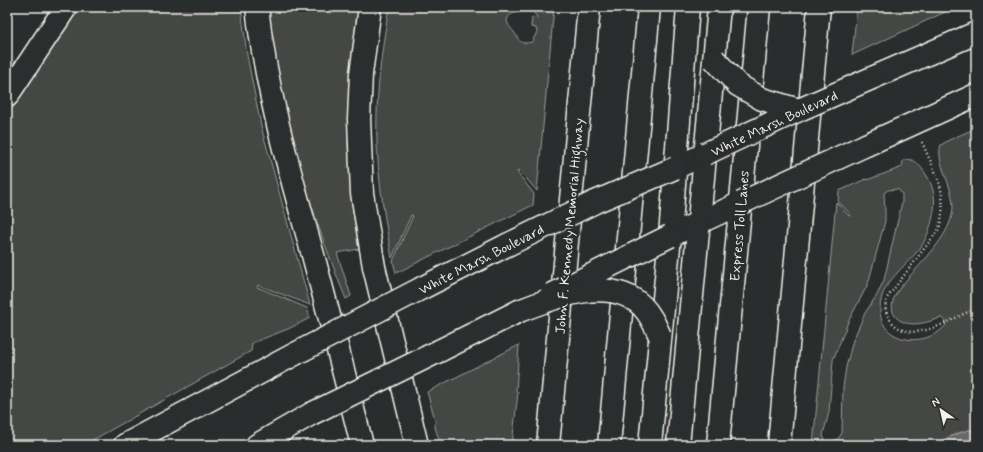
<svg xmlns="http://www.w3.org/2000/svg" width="983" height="452" viewBox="0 0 983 452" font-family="Mynerve,sans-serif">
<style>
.green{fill:#444645;stroke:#9c9c96;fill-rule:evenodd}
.water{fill:#676866;stroke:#9f9f9a}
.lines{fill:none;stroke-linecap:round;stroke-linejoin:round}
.trunk-casing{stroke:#f4f1e8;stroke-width:25}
.motorway-casing{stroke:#f4f1e8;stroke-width:25}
.path{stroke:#f4f1e8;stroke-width:2.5;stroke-dasharray:1 3;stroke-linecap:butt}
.trunk{stroke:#2a2d2e;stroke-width:22}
.motorway{stroke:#2a2d2e;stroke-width:22}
.trunk-bridge-casing{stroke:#f4f1e8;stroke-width:25;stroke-linecap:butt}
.motorway-bridge-casing{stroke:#f4f1e8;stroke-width:25;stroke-linecap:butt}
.trunk-bridge{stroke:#2a2d2e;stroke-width:22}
.motorway-bridge{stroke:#2a2d2e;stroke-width:22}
.labels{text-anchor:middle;stroke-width:4;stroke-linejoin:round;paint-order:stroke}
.street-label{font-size:14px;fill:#f4f1e8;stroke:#2a2d2e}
</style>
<rect width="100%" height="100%" fill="#2a2d2e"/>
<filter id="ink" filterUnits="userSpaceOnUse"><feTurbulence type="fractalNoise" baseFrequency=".025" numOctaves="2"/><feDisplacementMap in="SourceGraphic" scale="8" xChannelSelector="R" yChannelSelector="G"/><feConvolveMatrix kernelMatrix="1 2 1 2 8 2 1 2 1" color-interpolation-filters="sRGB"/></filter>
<g filter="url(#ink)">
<!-- green -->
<g class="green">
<polygon points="79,7 241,7 247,55 261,126 310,305 258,285 257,287 307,308 310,318 288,329 252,343 251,351 84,445 7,445 7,116"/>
<path d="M 268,7 L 360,7 L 349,108 L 348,145 L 352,205 L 359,249 L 337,253 L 351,296 L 346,299 C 317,228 290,146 276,70 C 272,49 271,28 268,7 Z"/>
<path d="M 389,7 L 523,7 L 521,12 C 514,14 510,12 507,20 C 508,26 510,27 514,32 C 520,40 518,45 532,42 L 537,32 L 536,28 L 531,27 L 532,17 L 537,19 L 537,17 L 533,12 L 533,7 L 554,7 L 537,191 L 519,170 L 517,172 L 534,194 L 533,205 L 396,273 L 393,261 L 413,216 L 411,215 L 392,258 C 383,210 375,162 377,113 C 378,77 383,42 389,7 Z"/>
<polygon points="857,7 956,7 852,55"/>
<path d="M 976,128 L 976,430 C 962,429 947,438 934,445 L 813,445 L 836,202 L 849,216 L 851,215 L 838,201 L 839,191 L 866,179 L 867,180 L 897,169 L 902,167 L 903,161 C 912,156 918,164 923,170 C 932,182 936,195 934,210 C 932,223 928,236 921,247 C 909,263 885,280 881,300 C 872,342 924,351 946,325 L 944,319 L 941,318 C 927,322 910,329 897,318 C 891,313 891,304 895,296 C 898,289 904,283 909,277 C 924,260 947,238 952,215 C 958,190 934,164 941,145 L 949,140 ZM 898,189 L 902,194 L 902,202 L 884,280 L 877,295 L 865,313 L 853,340 L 846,367 L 843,388 L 842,433 L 838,439 L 829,443 L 824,438 L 823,435 L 829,412 L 833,360 L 848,322 L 868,284 L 885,221 L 885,212 L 884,193 L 888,190 Z"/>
<polygon points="519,345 516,392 518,392 512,445 453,445 452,443 439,440 434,424 436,423 427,392"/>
</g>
<!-- water -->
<polygon class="water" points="968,430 976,430 976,445 934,445 949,437"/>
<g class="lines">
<!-- trunk casing -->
<g class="trunk-casing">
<g id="trunk">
<polyline points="872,78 976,33"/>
<polyline points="866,145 976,95"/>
<polyline points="675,168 705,154"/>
<polyline points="670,236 741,203"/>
<polyline points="422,288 507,245"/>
<polyline points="439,351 519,311"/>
<polyline points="125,445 295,354"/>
<polyline points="257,445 311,414"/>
</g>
</g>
<!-- motorway casing -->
<g class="motorway-casing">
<g id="motorway">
<path d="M 257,7 C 266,92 290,173 313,255 C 330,318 346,381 362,445"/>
<polyline points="370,7 361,74 359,119 362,193 374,267 417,445"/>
<polyline points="7,96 66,7"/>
<polyline points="548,445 589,7"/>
<polyline points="609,445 649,7"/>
<polyline points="650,445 670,236 688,7"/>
<polyline points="678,445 719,7"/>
<polyline points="718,445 759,7"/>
<polyline points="779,445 819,7"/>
</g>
</g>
<!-- path -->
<path class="path" d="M 922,142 C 936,175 949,192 939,229 L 887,298 C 884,307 885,313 891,321 C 910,346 948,321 970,311"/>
<!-- trunk -->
<use href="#trunk" class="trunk"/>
<!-- motorway -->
<use href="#motorway" class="motorway"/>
<!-- trunk-bridge casing -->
<g class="trunk-bridge-casing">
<g id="trunk-bridge">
<polyline points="705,154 799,110 872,78"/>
<polyline points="741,203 866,145"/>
<polyline points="507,245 595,202 675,168"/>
<polyline points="551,295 670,236"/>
<polyline points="295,354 422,288"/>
<polyline points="311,414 439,351"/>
</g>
</g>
<!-- motorway-bridge casing -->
<g class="motorway-bridge-casing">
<g id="motorway-bridge">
<polyline points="714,59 738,85 762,99 799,110"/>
<path d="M 519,311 C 555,297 610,275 642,306 C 651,315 655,325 660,336"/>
</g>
</g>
<!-- trunk-bridge -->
<use href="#trunk-bridge" class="trunk-bridge"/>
<!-- motorway-bridge -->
<use href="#motorway-bridge" class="motorway-bridge"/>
</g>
</g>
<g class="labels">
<!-- street labels -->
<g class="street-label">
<text transform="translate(774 123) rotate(-25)" y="5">White Marsh Boulevard</text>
<text transform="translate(569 226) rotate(-85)" y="5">John F. Kennedy Memorial Highway</text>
<text transform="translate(739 226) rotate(-85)" y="5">Express Toll Lanes</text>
<text transform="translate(481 259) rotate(-27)" y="5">White Marsh Boulevard</text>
</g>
</g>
<!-- margin -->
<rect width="983" height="452" fill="none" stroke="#2a2d2e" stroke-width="24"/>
<rect x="12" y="12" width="959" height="428" fill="none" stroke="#f4f1e8" stroke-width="1.5" filter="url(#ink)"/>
<!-- north arrow -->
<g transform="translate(941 410) rotate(326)" stroke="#2a2d2e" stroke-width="3" paint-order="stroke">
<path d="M0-3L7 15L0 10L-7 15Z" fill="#f4f1e8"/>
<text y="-6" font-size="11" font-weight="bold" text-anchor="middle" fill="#f4f1e8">N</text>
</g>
</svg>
